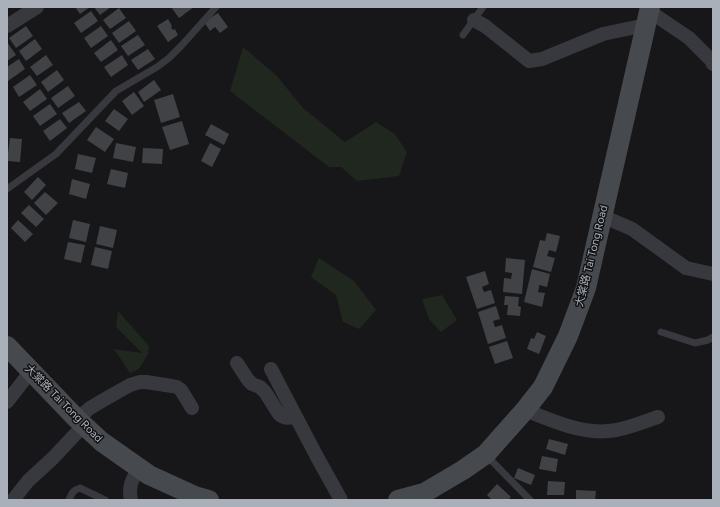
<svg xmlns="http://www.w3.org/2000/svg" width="720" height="507" viewBox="0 0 720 507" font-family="Figtree,'Noto Sans TC',sans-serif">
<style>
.green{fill:#1f271e}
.building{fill:#414246}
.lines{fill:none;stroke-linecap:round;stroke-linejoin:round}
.lane{stroke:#38393e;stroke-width:7}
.street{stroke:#38393e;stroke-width:14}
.secondary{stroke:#46494e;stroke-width:20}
.labels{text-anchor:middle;stroke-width:3;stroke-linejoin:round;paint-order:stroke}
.street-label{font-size:11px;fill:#a9b0b9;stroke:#121214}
</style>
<rect width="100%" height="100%" fill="#171719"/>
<!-- green -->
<g class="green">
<polygon points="243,47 277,76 303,108 345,142 376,122 395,134 407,152 399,176 357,181 341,167 329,167 230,91"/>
<polygon points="319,258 354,281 376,310 359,329 343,322 336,295 311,277"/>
<polygon points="442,295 457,320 441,332 429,319 422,299"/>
<polygon points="118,311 149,346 148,354 139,369 130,373 114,349 142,353 116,327"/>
</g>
<!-- building -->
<g class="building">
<polygon points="75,7 90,7 80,14"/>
<polygon points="94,7 111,7 100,15"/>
<polygon points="171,7 194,7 179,18"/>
<polygon points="119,8 126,18 110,29 103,20"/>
<polygon points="91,11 98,21 81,33 74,23"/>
<polygon points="218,13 228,27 220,33 215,27 210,31 204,22"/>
<polygon points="168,19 172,26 171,27 173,30 175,29 178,35 168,42 157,26"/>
<polygon points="129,21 136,31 119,43 112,33"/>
<polygon points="26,26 33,36 16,48 9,38"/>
<polygon points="101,26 108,36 91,48 84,38"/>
<polygon points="138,35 145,45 128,56 121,46"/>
<polygon points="35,39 42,49 26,61 19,51"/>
<polygon points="111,40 118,50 101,62 94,53"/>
<polygon points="7,42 16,55 7,61"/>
<polygon points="148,49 155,59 138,70 131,60"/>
<polygon points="46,55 53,65 37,76 30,67"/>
<polygon points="122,55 128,65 111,77 104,67"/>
<polygon points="19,59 25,69 8,81 7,79 7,67"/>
<polygon points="57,70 64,80 48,92 41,82"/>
<polygon points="30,75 37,85 19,97 13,87"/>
<polygon points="154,80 161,90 144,102 138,92"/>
<polygon points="68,86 75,96 58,108 51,98"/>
<polygon points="40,89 47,99 30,111 23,102"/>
<polygon points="134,92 144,106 132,115 122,101"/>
<polygon points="173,94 180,117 161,123 154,100"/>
<polygon points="79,102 86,111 69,123 62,113"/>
<polygon points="50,104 57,114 40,126 33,116"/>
<polygon points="114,109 128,119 119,131 105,121"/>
<polygon points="60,119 67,128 50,141 43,131"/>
<polygon points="182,121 189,144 170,150 162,127"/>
<polygon points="211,124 229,134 224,145 205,135"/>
<polygon points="96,127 114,139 105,152 87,140"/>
<polygon points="10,138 22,139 20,162 7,161"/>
<polygon points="116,143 136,147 133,162 113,158"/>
<polygon points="210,143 221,149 212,167 201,161"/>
<polygon points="143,148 163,149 162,164 142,163"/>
<polygon points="78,154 96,158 92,173 75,169"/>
<polygon points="111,169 128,173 125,188 107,184"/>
<polygon points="38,177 46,185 32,200 24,192"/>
<polygon points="72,179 90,184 86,199 69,194"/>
<polygon points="45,192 58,203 46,215 34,203"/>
<polygon points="29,205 44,219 36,227 21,213"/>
<polygon points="18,220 33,234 25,242 11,228"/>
<polygon points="73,220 90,224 86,242 69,238"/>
<polygon points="100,226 117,230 113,248 96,244"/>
<polygon points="547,233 560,236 556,252 549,250 547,256 555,258 551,272 533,267 540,240 545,241"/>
<polygon points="68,242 85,245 81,263 64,259"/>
<polygon points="95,247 112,251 108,269 91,265"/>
<polygon points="506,258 525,260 522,294 503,292 504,278 511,279 512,273 505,272"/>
<polygon points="532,269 550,274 547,287 539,285 539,288 538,292 545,293 542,307 524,302"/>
<polygon points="485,271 489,284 482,287 484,292 491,290 495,303 477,309 466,277"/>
<polygon points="505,296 519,297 518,306 521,307 520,316 507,315 508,305 504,305"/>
<polygon points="496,306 500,319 493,321 495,327 502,325 506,338 488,344 478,312"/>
<polygon points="537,332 546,336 539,354 527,349 531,338 534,339"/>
<polygon points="507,341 513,358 495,364 489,347"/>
<polygon points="549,439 568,444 565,455 546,449"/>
<polygon points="542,456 558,459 556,472 539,469"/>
<polygon points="518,468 535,475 531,485 514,478"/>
<polygon points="548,481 565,482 564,495 547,495"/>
<polygon points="497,484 511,497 508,500 492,500 487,495"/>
<polygon points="576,490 596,491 595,500 576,500"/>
</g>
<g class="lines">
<!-- lane -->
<g class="lane">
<polyline points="463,35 483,7"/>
<polyline points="7,189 56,154 116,91 157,67 169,58 182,45 216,7"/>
<polyline points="661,332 695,343 708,340 713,337"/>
<polyline points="487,456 530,500"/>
<path d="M 69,500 C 72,493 73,490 80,488 L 105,500"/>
</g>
<!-- street -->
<g class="street">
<polyline points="649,11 689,38 711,60 713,64"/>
<polyline points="474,20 485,26 529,61 542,59 603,34 646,25"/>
<polyline points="7,26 37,7"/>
<polyline points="602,216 632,229 686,268 713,274"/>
<path d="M 237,363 L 248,380 L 252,384 L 260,387 L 265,392 L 279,414 C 285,419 289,418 295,417"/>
<polyline points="271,369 316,455 341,500"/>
<polyline points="7,402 31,371"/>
<path d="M 525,410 C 550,420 581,434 608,431 C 625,430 642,422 658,417"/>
<polyline points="77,419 90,408 107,398 130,385 140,382 146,382 172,386 177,387 181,390 192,408"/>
<polyline points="13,500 28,481 53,458 84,425"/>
<path d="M 131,500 C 128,486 132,480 139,468"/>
</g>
<!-- secondary -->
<g class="secondary">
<polyline points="7,346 77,419 102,442 149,475 195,496 209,500"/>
<polyline points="398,500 424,493 463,470 486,454 525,410 543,387 568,336 586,288 650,7"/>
</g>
</g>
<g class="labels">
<!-- street labels -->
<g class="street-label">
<text transform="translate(591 256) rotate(-76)" y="4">大棠路 Tai Tong Road</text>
<text transform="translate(64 403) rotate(45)" y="4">大棠路 Tai Tong Road</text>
</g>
</g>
<!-- border -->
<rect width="720" height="507" fill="none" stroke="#a9b0b9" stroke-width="16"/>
</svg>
